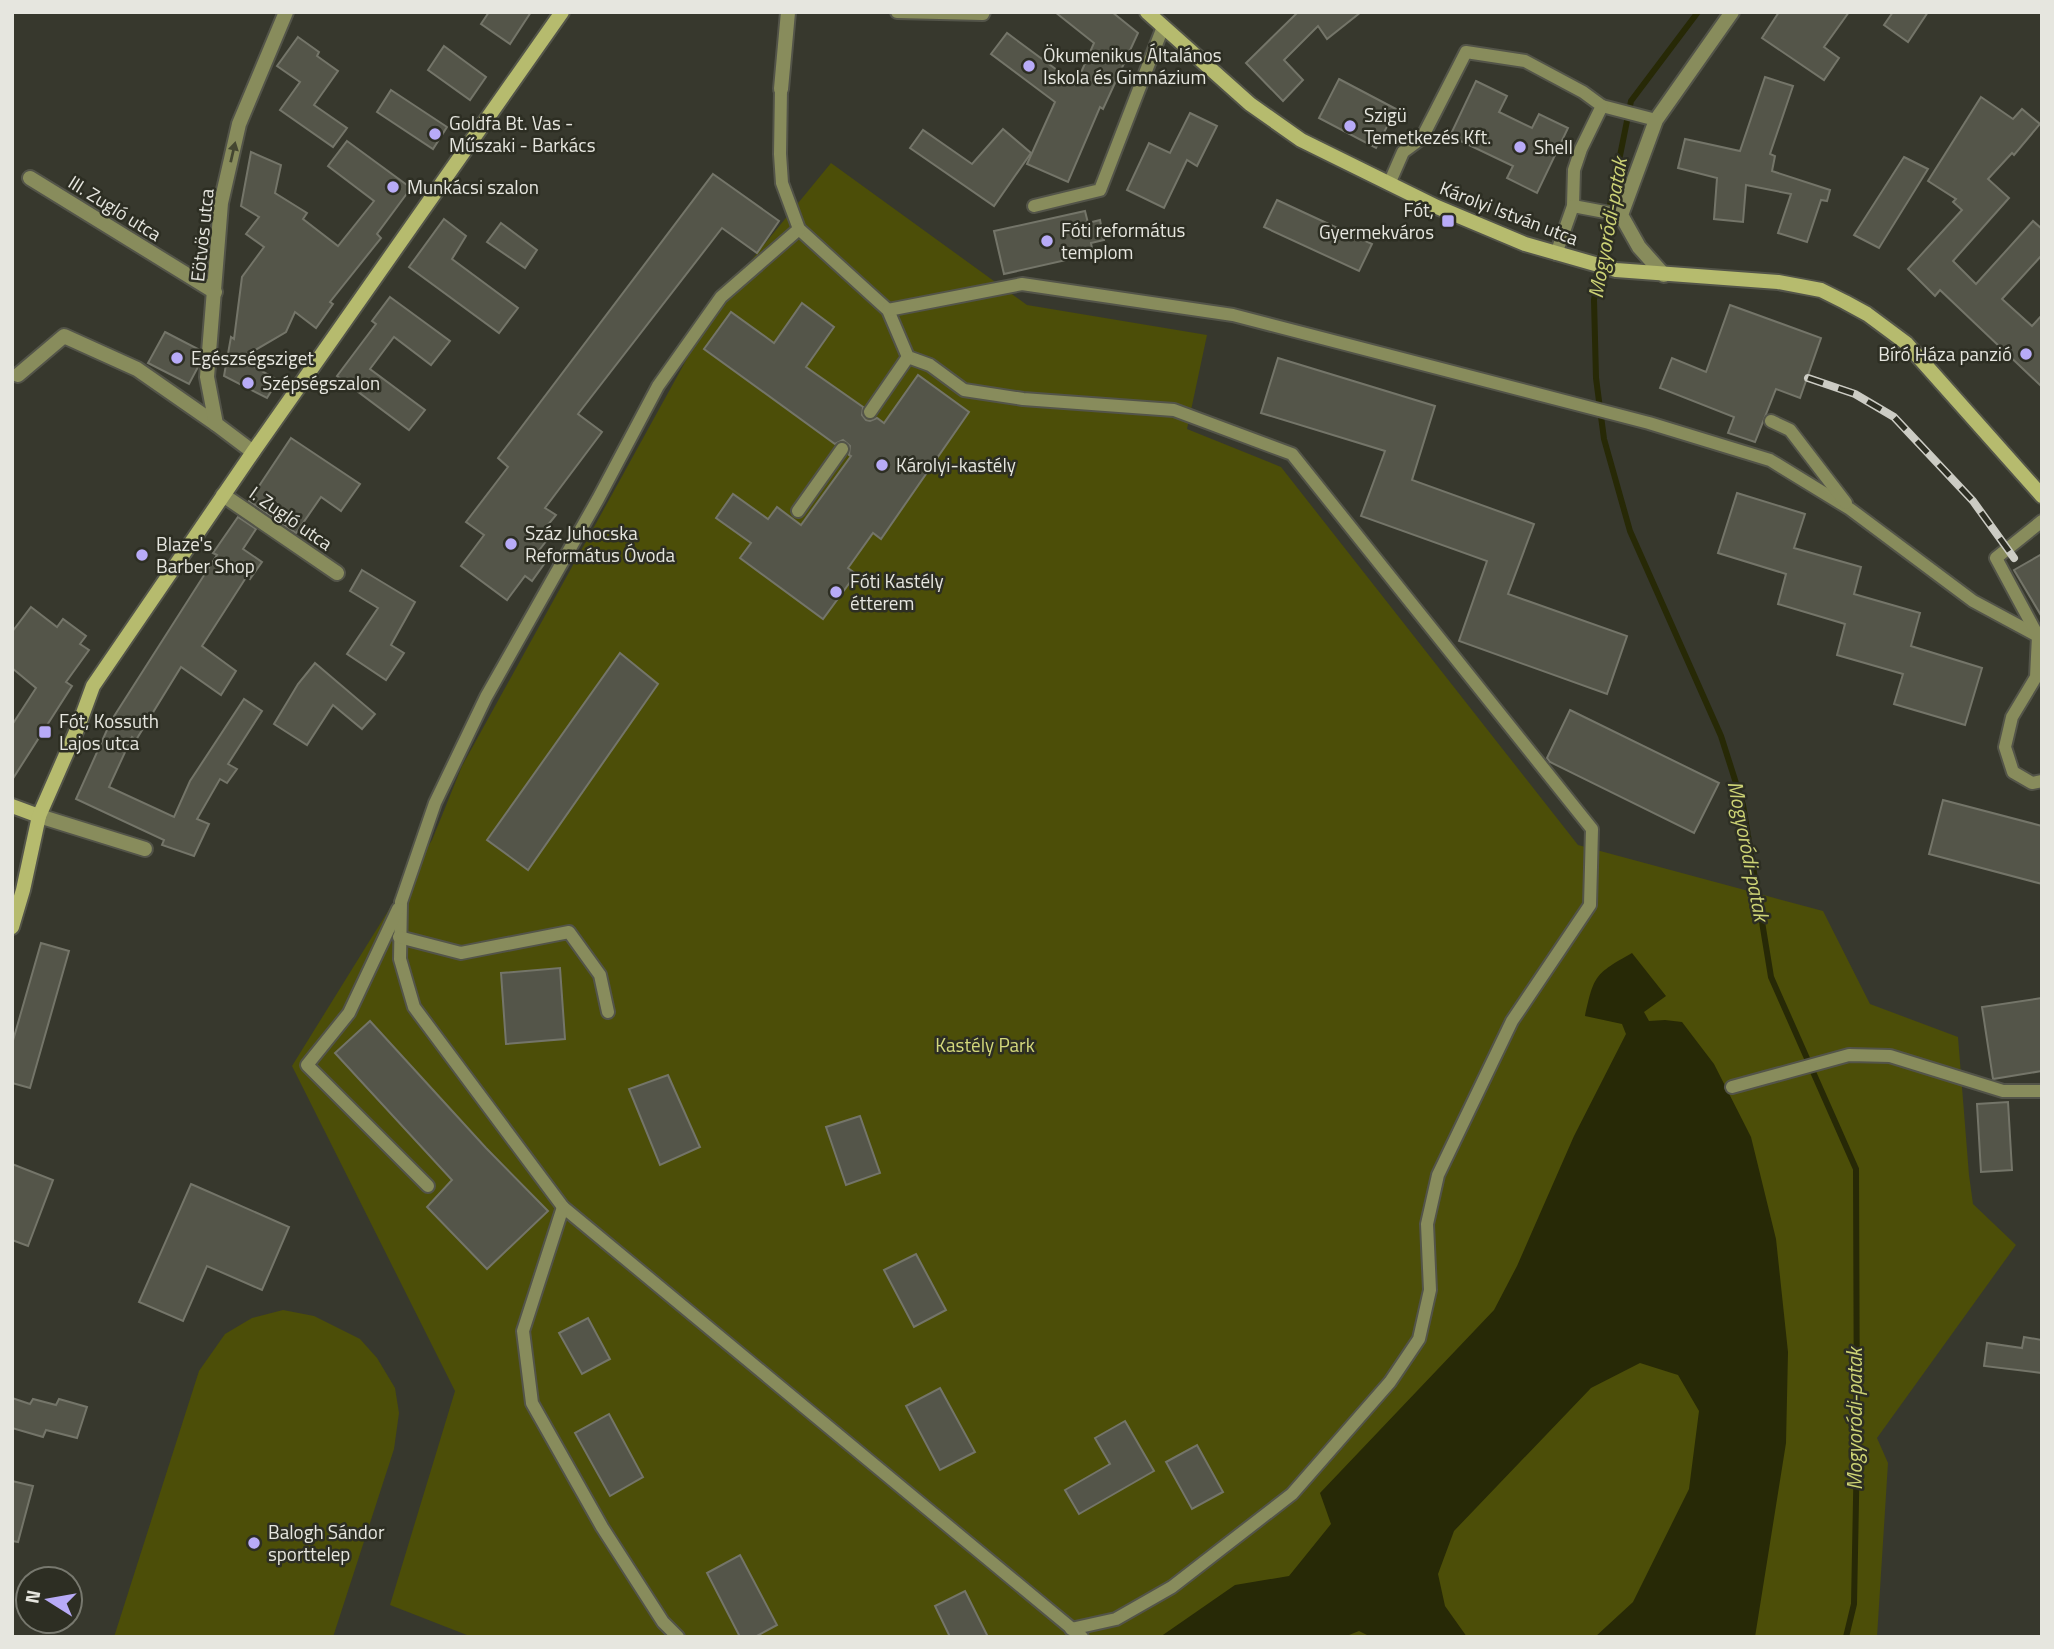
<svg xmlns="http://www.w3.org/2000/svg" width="2054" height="1649" viewBox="0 0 2054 1649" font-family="'Titillium Web',sans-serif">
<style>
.green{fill:#4c4e08}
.water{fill:#272906}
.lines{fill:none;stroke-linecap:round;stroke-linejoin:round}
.stream{stroke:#272906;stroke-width:6}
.building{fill:#545549;stroke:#747569;stroke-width:2}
.service-casing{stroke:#535449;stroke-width:16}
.minor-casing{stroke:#535449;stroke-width:18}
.secondary-casing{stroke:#535449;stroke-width:18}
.service{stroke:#888c5c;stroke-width:12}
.minor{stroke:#888c5c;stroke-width:14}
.secondary{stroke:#b6bb6e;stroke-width:14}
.rail-casing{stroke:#ccccc4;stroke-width:8}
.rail{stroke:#2d2e23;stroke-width:5;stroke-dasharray:16;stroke-linecap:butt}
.oneway{fill:#444631}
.poi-dot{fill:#b8abf7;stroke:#2d2e23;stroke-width:2.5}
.labels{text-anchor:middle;stroke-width:5;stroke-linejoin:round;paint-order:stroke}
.poi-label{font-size:19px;fill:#e6e6df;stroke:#2d2e23;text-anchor:start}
.street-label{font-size:19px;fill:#e6e6df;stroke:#2d2e23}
.park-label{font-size:19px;fill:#d4d97c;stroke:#2d2e23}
.water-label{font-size:21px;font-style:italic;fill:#cdd375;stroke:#2d2e23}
</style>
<rect width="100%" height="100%" fill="#37382d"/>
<!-- green -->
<g class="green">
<polygon points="831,163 1027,305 1207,335 1187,429 1281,467 1578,845 1823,911 1870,1004 1958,1037 1969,1175 1973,1204 2016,1245 1877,1438 1888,1463 1877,1637 472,1637 390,1605 455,1391 292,1066 432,840 462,766 721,297"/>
<polygon points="283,1310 314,1316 360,1339 377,1358 395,1388 399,1413 394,1449 333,1637 114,1637 199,1371 225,1334 252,1318"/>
</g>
<!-- water -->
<path class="water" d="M 1632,953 L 1666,996 L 1644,1012 L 1649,1021 L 1665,1020 L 1682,1022 L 1714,1064 L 1751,1137 L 1776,1239 L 1788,1352 L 1786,1443 L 1755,1637 L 1595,1637 L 1633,1602 L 1689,1489 L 1699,1411 L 1678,1375 L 1640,1363 L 1591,1388 L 1454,1531 L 1438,1574 L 1445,1606 L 1467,1637 L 1371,1637 L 1359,1631 L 1344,1637 L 1160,1637 L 1235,1585 L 1289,1576 L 1331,1524 L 1320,1493 L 1494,1310 L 1517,1266 L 1574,1136 L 1626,1034 L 1622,1024 L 1585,1016 C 1594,975 1595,974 1632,953 Z"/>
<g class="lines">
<!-- stream -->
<polyline class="stream" points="1698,12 1631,101 1604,235 1594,300 1596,378 1604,439 1630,531 1721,736 1743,805 1771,977 1856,1169 1857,1449 1854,1604 1846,1637"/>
</g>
<!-- building -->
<g class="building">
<polygon points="489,12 531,12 510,44 481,24"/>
<polygon points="1055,12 1112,12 1138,33 1103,109 1100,107 1068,182 1027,164 1055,102 991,54 1007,33 1076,84 1094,43"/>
<polygon points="1298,12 1361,12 1327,39 1318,26 1284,60 1303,80 1283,101 1246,63"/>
<polygon points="1779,12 1849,12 1824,47 1839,58 1824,80 1762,38"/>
<polygon points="1893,12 1928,12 1908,42 1884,25"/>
<polygon points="298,37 319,52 317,56 338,71 314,105 347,128 333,147 280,110 300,82 277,66"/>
<polygon points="444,46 486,77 470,100 428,70"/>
<polygon points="1765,77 1793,86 1770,154 1775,156 1772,171 1830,190 1827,201 1821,200 1807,242 1778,233 1791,194 1746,185 1743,222 1714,219 1717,178 1678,168 1685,139 1740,151"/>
<polygon points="1339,79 1396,109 1376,148 1319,118"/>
<polygon points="1476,81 1507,96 1499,112 1532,128 1539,114 1568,128 1537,193 1507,178 1513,166 1450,136"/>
<polygon points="391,90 447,127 433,149 377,112"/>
<polygon points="1981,97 2013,119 2022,109 2040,124 2014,155 2012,153 1988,179 2009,198 1953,261 1976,284 2033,221 2042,229 2042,255 2002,299 2032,326 2042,315 2042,387 1940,290 1935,296 1908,269 1962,210 1953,202 1956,199 1928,181"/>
<polygon points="1190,113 1217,126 1197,166 1187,160 1164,208 1127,190 1149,143 1170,153"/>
<polygon points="1003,129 1031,153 994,206 910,148 923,130 972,164"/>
<polygon points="347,141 411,188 377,234 381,238 330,302 333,304 316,328 295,312 286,332 240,359 278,380 267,398 224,376 231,337 234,339 242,277 264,247 246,234 259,217 241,206 251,152 281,165 275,193 307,213 303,219 338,246 374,201 328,166"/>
<polygon points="1904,157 1928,169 1879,248 1854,235"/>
<polygon points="713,174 779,221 757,253 722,228 578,414 602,432 545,508 556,515 547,526 554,531 537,553 547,560 532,581 525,576 507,600 461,566 484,535 466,522 508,467 498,458"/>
<polygon points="1277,200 1372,244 1359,271 1264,227"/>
<polygon points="1085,211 1088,223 1100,220 1104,240 1091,243 1093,254 1004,274 994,231"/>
<polygon points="444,219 466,236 452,259 518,308 499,333 409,267"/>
<polygon points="501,223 537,250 525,268 487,242"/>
<polygon points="390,297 450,341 431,365 394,337 370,369 425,410 409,430 337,376 376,324 372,321"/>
<polygon points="802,303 834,327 806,367 863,407 862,415 866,420 870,421 877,418 884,423 918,375 969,412 881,539 873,533 848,568 856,574 823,619 740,558 751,543 716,518 733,494 768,519 777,507 801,525 851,456 849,455 850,446 843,440 835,444 704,349 731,312 774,343"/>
<polygon points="1730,305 1821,338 1800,398 1776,389 1755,442 1728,433 1734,417 1660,388 1672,358 1706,372"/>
<polygon points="165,332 200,350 198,367 189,384 148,363"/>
<polygon points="1278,358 1435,406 1412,480 1534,524 1508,594 1627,636 1607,694 1459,641 1487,561 1361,516 1385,451 1261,413"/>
<polygon points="291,438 360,484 341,511 321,497 296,533 249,501"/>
<polygon points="1737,493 1805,514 1794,548 1861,567 1854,594 1920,613 1911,646 1982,668 1965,725 1894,704 1903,674 1837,655 1845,624 1778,604 1786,574 1718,553"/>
<polygon points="238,517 256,529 243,549 262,562 250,579 247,576 202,646 236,671 221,695 181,667 136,740 132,737 109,787 174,817 190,781 244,699 262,711 228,764 237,769 227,783 220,779 197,819 209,824 194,856 162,845 164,840 76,799 111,721 217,555 213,553"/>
<polygon points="2042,554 2042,617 2014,570"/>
<polygon points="362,570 415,602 391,645 404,653 386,680 347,654 378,608 350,591"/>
<polygon points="31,607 57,627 63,619 86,636 80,644 89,650 66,682 72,686 12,780 12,725 36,688 12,668 12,632"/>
<polygon points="620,653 658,684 528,870 487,840"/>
<polygon points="315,663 375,714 362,729 333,705 307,745 274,724 298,684"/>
<polygon points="1570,710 1719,783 1694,833 1550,762 1547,758"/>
<polygon points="1943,800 2042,826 2042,884 1929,854"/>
<polygon points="41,943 69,951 30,1088 12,1083 12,1044"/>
<polygon points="560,968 565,1039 506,1044 501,973"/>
<polygon points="2042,998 2042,1071 1993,1079 1982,1007"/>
<polygon points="370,1021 486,1148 548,1211 487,1269 427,1207 452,1180 335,1053"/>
<polygon points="668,1075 700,1147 660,1165 629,1089"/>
<polygon points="2008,1102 2012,1170 1981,1172 1977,1104"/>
<polygon points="860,1116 880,1173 846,1185 826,1127"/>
<polygon points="12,1164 53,1180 28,1246 12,1240"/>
<polygon points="191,1184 289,1227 262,1290 207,1266 183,1321 139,1302"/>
<polygon points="916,1254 946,1310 914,1327 884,1270"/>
<polygon points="588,1318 610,1359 582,1374 559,1333"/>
<polygon points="2024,1337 2042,1340 2042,1373 1984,1366 1987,1343 2022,1348"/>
<polygon points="940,1388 975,1452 940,1470 906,1406"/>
<polygon points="12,1398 30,1404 33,1399 56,1405 59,1399 87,1407 77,1438 46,1430 43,1437 12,1428"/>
<polygon points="609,1414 643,1477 610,1496 575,1433"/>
<polygon points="1125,1421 1154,1471 1079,1514 1065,1490 1110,1464 1095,1438"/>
<polygon points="1197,1445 1223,1492 1192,1509 1166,1462"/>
<polygon points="12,1481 33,1486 18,1542 12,1541"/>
<polygon points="740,1555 777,1625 755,1637 740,1637 707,1573"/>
<polygon points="965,1591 988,1637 950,1637 935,1606"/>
</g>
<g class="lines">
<!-- service casing -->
<g class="service-casing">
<g id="service">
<polyline points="897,12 983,14 984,12"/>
<polyline points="781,89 780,154 782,183 799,229 888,310 908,357 930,365 964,390 1023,399 1174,410 1292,454 1592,829 1590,905 1512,1021 1438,1175 1427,1224 1430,1290 1419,1339 1390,1382 1292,1494 1172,1587 1116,1619 1071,1629"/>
<polyline points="1602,106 1656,120"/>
<polyline points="1389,184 1403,152 1422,138 1466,52 1525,61 1583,92 1602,106 1581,149 1574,170 1573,206 1556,254"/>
<polyline points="1034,206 1100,190 1163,27"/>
<polyline points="1573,206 1621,215"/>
<polyline points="799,229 721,297 658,386 598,499 486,697 435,803 401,902 400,959 414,1007 563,1207 1082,1637"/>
<polyline points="888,310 1022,284 1233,315 1649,423 1770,460 1850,509 1973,601 2038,636 2042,645"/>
<polyline points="870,412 908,357"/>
<polyline points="1771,421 1790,430 1846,503"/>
<polyline points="798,511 842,449"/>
<polyline points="2042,521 1996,558 2038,636 2036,677 2012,717 2005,747 2013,772 2032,783 2042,781"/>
<polyline points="398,909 349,1013 307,1065 428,1186"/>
<polyline points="399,937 461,953 569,932 600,975 608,1012"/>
<polyline points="1732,1087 1849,1055 1890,1056 2003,1091 2042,1091"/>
<polyline points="563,1207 523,1331 532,1403 602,1527 663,1622 678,1637"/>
</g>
</g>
<!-- minor casing -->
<g class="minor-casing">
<g id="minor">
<polyline points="781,89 788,12"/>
<polyline points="30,178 215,292"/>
<polyline points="1664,275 1639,247 1621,215 1656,120 1732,12"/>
<polyline points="18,375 64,336 137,369 216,424"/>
<polyline points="253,452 216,424 207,377 221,203 239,124 286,12"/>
<polyline points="223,495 337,573"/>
<polyline points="39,816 145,849"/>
</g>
</g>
<!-- secondary casing -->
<g class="secondary-casing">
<g id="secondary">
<polyline points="1147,12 1250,104 1301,140 1437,207 1525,244 1616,270 1778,282 1821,290 1845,302 1867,314 1906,343 2042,496"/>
<polyline points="12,806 39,816"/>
<polyline points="12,927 23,890 39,816 78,727 93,686 253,452 562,12"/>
</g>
</g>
<!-- service -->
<use href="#service" class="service"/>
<!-- minor -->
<use href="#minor" class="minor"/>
<!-- secondary -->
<use href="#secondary" class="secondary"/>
<!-- rail casing -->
<g class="rail-casing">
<polyline id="rail" points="1808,378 1855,394 1894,417 1973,501 2014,558"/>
</g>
<!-- rail -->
<use href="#rail" class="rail"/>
</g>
<!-- one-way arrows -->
<defs><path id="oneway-solid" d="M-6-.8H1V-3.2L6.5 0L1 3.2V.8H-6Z" transform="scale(1.75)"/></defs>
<use class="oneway" href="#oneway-solid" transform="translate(233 152) rotate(-77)"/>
<!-- markers -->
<g class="poi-dot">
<circle cx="1029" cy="66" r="7"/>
<circle cx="1350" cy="126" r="7"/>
<circle cx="435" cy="134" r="7"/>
<circle cx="1520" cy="147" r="7"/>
<circle cx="393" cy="187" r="7"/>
<rect x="1441" y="214" width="14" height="14" rx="3.5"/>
<circle cx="1047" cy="241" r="7"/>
<circle cx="2026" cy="354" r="7"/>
<circle cx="177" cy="358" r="7"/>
<circle cx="248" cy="383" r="7"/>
<circle cx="882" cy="465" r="7"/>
<circle cx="511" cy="544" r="7"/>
<circle cx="142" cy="555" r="7"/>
<circle cx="836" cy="592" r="7"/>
<rect x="38" y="725" width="14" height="14" rx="3.5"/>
<circle cx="254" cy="1543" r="7"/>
</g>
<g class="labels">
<!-- poi labels -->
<g class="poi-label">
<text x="1043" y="62">Ökumenikus Általános<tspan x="1043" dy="22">Iskola és Gimnázium</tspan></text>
<text x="1364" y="122">Szigü<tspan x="1364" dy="22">Temetkezés Kft.</tspan></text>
<text x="449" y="130">Goldfa Bt. Vas -<tspan x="449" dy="22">Műszaki - Barkács</tspan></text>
<text x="1534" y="154">Shell</text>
<text x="407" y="194">Munkácsi szalon</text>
<text x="1434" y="217" text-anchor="end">Fót,<tspan x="1434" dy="22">Gyermekváros</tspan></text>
<text x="1061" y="237">Fóti református<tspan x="1061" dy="22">templom</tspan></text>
<text x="2012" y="361" text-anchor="end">Bíró Háza panzió</text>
<text x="191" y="365">Egészségsziget</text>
<text x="262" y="390">Szépségszalon</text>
<text x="896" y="472">Károlyi-kastély</text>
<text x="525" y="540">Száz Juhocska<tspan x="525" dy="22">Református Óvoda</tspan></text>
<text x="156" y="551">Blaze's<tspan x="156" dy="22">Barber Shop</tspan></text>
<text x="850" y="588">Fóti Kastély<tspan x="850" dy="22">étterem</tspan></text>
<text x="59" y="728">Fót, Kossuth<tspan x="59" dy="22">Lajos utca</tspan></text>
<text x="268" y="1539">Balogh Sándor<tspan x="268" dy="22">sporttelep</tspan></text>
</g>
<!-- street labels -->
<g class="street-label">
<text transform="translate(115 208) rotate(32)" y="7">III. Zugló utca</text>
<text transform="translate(1509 213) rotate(21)" y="7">Károlyi István utca</text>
<text transform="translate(202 235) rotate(-84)" y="7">Eötvös utca</text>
<text transform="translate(291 518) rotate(35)" y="7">I. Zugló utca</text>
</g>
<!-- park labels -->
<g class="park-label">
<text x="985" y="1052">Kastély Park</text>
</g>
<!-- water labels -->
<g class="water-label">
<text transform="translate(1608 228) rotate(-80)" y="7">Mogyoródi-patak</text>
<text transform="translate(1748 851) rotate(79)" y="7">Mogyoródi-patak</text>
<text transform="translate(1855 1419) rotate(-90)" y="7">Mogyoródi-patak</text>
</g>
</g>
<!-- border -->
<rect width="2054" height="1649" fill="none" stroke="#e6e6df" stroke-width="28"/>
<!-- north arrow -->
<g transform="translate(49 1600) rotate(281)"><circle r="33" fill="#2d2e23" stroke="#77786e" stroke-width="2"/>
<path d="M0-5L12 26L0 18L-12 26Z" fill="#b8abf7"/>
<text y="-10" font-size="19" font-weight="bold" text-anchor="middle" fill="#e6e6df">N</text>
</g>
</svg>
